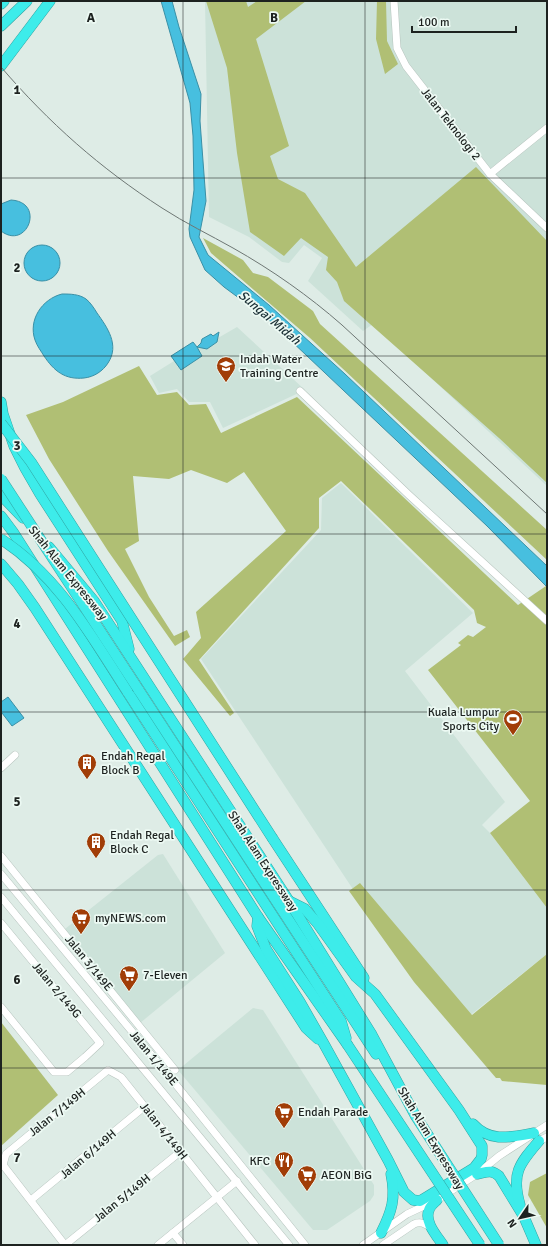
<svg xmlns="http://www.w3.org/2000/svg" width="548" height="1246" viewBox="0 0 548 1246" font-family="Signika,sans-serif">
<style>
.built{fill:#cce2d9}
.green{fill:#b0bf74}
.water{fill:#47bfdf;stroke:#3a90a6}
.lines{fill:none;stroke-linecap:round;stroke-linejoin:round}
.minor-casing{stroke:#b7c4be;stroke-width:8}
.highway-casing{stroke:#32a5a3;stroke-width:11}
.minor{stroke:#fff;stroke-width:7}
.highway{stroke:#3decea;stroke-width:10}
.tram{stroke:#6e7774;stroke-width:1}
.highway-bridge-casing{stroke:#32a5a3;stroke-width:11;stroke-linecap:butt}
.highway-bridge{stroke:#3decea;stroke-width:10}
.grid{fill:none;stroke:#1d2220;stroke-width:1;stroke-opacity:0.55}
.labels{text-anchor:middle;stroke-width:3.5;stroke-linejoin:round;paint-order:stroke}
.street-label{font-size:12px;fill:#1d2220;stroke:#ecf9f3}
.poi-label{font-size:12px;fill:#1d2220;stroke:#ecf9f3;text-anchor:start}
.water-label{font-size:13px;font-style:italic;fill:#1c3137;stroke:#ecf9f3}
.grid-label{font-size:13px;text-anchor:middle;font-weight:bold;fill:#1d2220;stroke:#ecf9f3;stroke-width:3.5;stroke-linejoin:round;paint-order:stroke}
</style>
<rect width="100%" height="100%" fill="#deece6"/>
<!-- built -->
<g class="built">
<polygon points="205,1 547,1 547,486 373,324 363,331 308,281 322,258 304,245 289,263 282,262 249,237 209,217"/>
<polygon points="237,327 305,390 223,428 210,402 189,402 177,389 159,393 150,376 174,361 171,356 193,342 197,347 201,343 202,339 211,334 213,336 219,332 218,338"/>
<polygon points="341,483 473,613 405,671 505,802 482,825 490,833 547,908 547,954 458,1025 364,906 201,659 321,530 322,498"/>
<polygon points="163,854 225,953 140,1023 65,929 158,855"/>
<polygon points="253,1008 263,1010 374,1185 374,1195 370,1201 327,1230 313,1230 178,1070"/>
</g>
<!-- green -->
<g class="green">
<polygon points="206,1 246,1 248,7 257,1 306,1 256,39 289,146 270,156 278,179 305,193 356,267 476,167 547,241 547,483 499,438 344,301 337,282 326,270 328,257 301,238 284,256 250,232 237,153 227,68"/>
<polygon points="377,1 386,1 387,41 398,64 385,74 376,39"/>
<polygon points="203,238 243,260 253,273 268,277 313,311 320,324 547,530 547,560 310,338 211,253"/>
<polygon points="139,366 157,395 177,392 189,405 206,404 221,433 297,397 518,605 546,586 547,587 547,908 490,833 530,801 428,670 461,645 458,643 468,635 473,637 486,627 477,623 474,610 341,481 319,498 319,528 199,660 234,713 230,716 183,659 201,638 196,612 286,531 244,472 227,483 191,470 169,479 133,476 139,541 125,549 149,597 174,636 187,630 190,637 175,646 108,551 49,459 26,415 63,402"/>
<polygon points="360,883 472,1015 547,954 547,1085 502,1081 500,1078 496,1078 414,982 349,891"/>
<polygon points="1,1022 58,1095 1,1146"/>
<polygon points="547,1173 547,1228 528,1195 530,1182"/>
</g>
<!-- water -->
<g class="water">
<polygon points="161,1 172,1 179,27 201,94 200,121 206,201 199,237 208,255 269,305 345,374 547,566 547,587 487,526 270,321 224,287 205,270 190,237 189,229 194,190 193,136 190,103"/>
<path d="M 11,200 C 46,202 27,251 1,231 L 1,204 Z"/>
<circle cx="42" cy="263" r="18"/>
<path d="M 62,294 C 70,294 79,294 86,299 C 90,302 94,308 97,313 C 107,327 120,345 108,363 C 103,371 94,377 84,378 C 65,380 54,371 44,356 C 41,351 37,346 35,340 C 28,320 42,299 62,294 Z"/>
<polygon points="219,332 217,342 207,349 197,347 202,356 181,370 171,356 193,342 197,347 201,343 202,339 211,334 213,336"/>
<polygon points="8,697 24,718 12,726 2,713 1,714 1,702"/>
</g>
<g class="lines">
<!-- minor casing -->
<g class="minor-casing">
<g id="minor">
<polyline points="394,1 397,48 406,66 490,174 547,228"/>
<polyline points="490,174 547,128"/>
<polyline points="300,391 409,495 547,621"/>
<polyline points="1,768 15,755"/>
<polyline points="1,856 175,1070"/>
<polyline points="1,874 169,1076 305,1245"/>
<polyline points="1,897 289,1245"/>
<polyline points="1,923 100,1043 85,1057 67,1072 54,1072 1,1007"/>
<polyline points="539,1141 547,1137"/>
<polyline points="31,1200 144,1107"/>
<polyline points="173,1233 183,1245"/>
<polyline points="65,1245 3,1165 6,1154 108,1070 121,1077 255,1245"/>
<polyline points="65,1245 180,1152"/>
<polyline points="158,1245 237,1181"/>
<polyline points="363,1245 407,1214 437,1200 477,1174 499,1156 547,1125"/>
<path d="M 383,1245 L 414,1224 C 421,1221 425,1224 431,1228"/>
</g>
</g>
<!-- highway casing -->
<g class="highway-casing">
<g id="highway">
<polyline points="1,4 4,1"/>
<polyline points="1,26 27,1"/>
<polyline points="1,66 50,1"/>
<polyline points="1,402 3,414 14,446 25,468 40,494 122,621 129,649"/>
<polyline points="1,495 23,518"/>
<polyline points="1,516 13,532 258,917 347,1044"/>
<polyline points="49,547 94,601 289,901 372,1035 415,1115"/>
<polyline points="1,564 18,584 35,608 306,1028 318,1039"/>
<polyline points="138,689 376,1054"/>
<polyline points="127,691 341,1021 346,1038"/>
<polyline points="273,839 364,978"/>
<polyline points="258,917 257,926 266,949 300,1002 324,1044 388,1160 404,1192 413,1200 420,1201 425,1198 474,1168 481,1159 482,1155 482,1146 459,1110 375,994 356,977 318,924 305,909 289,901"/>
<path d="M 473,1124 C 490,1143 511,1137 534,1133"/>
<path d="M 477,1174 C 487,1172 491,1169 499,1176 L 524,1217 L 536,1245"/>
<path d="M 437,1200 C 434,1203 430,1206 429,1210 C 424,1222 437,1236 443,1245"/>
<path d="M 520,1205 C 511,1174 519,1164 539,1141"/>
<path d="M 381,1233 C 392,1211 396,1198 391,1174"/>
</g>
</g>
<!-- minor -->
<use href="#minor" class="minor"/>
<!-- highway -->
<use href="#highway" class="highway"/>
<!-- tram -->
<path class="tram" d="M 1,67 C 49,123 100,168 162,208 C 185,223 210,235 233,248 C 272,270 309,296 342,325 L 547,514"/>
<!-- highway-bridge casing -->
<g class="highway-bridge-casing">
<g id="highway-bridge">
<polyline points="1,423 31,462 273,839"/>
<polyline points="1,479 138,689"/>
<path d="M 1,539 C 59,577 90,634 127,691"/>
<polyline points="347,1044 480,1245"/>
<polyline points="415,1115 499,1245"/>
</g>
</g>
<!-- highway-bridge -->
<use href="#highway-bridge" class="highway-bridge"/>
</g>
<!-- grid -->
<path class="grid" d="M 183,1 L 183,1245M 365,1 L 365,1245M 1,178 L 547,178M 1,356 L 547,356M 1,534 L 547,534M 1,712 L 547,712M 1,890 L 547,890M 1,1068 L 547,1068"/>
<!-- icons -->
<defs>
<g id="university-pin" transform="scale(1)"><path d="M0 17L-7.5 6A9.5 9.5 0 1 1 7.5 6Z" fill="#a13d07" stroke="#ecf9f3"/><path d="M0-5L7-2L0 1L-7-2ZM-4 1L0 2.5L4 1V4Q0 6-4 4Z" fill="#fff"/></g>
<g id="stadium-pin" transform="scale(1)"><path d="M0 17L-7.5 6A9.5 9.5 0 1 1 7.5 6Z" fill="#a13d07" stroke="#ecf9f3"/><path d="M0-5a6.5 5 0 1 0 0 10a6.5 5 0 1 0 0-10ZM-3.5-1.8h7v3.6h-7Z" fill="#fff"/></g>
<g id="building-pin" transform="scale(1)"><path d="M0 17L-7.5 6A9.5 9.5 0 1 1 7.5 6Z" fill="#a13d07" stroke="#ecf9f3"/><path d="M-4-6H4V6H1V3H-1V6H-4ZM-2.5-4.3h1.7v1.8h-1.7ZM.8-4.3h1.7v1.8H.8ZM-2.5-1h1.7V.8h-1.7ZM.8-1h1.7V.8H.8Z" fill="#fff"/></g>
<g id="supermarket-pin" transform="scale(1)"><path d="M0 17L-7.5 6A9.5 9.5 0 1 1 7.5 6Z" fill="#a13d07" stroke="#ecf9f3"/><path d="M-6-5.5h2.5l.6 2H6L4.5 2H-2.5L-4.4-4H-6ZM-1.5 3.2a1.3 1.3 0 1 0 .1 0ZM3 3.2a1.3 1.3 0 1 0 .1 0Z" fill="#fff"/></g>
<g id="restaurant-pin" transform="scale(1)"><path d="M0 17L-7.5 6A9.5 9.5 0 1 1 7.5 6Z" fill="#a13d07" stroke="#ecf9f3"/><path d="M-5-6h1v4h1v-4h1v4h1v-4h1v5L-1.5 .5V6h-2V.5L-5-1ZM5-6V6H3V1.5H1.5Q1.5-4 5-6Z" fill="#fff"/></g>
</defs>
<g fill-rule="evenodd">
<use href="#university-pin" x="226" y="366"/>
<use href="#stadium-pin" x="513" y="719"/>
<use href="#building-pin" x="87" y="763"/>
<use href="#building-pin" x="96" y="842"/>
<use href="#supermarket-pin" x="81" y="918"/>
<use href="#supermarket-pin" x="129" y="975"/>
<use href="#supermarket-pin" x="284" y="1112"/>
<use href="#restaurant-pin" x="284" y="1161"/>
<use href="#supermarket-pin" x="307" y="1175"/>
</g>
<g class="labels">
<!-- street labels -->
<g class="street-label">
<text transform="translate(451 124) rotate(52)" y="4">Jalan Teknologi 2</text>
<text transform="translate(68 573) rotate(51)" y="4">Shah Alam Expressway</text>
<text transform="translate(263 861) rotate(57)" y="4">Shah Alam Expressway</text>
<text transform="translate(89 963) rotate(51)" y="4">Jalan 3/149E</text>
<text transform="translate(57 990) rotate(50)" y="4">Jalan 2/149G</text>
<text transform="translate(154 1058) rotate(50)" y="4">Jalan 1/149E</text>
<text transform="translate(57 1112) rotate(-39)" y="4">Jalan 7/149H</text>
<text transform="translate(164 1131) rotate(52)" y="4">Jalan 4/149H</text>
<text transform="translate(431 1138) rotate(59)" y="4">Shah Alam Expressway</text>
<text transform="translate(88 1154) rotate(-40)" y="4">Jalan 6/149H</text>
<text transform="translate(122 1198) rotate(-39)" y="4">Jalan 5/149H</text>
</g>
<!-- poi labels -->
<g class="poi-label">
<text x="240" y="363">Indah Water<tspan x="240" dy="14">Training Centre</tspan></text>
<text x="499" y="716" text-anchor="end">Kuala Lumpur<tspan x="499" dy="14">Sports City</tspan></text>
<text x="101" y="760">Endah Regal<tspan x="101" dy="14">Block B</tspan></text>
<text x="110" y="839">Endah Regal<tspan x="110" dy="14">Block C</tspan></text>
<text x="95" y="922">myNEWS.com</text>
<text x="143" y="979">7-Eleven</text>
<text x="298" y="1116">Endah Parade</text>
<text x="270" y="1165" text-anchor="end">KFC</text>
<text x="321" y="1179">AEON BiG</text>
</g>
<!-- water labels -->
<g class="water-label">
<text transform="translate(270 317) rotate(40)" y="5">Sungai Midah</text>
</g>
</g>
<g class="grid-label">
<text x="91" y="22">A</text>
<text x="274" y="22">B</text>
<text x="17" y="94">1</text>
<text x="17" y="272">2</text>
<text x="17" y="450">3</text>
<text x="17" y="628">4</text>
<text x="17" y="806">5</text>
<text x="17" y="984">6</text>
<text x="17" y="1162">7</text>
</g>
<!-- border -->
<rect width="548" height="1246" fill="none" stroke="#1d2220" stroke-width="4"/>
<!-- north arrow -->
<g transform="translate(520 1218) rotate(236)" stroke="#ecf9f3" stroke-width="3" paint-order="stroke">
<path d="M0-3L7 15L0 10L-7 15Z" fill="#1d2220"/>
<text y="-6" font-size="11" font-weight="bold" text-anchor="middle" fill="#1d2220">N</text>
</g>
<!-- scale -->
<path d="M412 26v6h104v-6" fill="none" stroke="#1d2220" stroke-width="2"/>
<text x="418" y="26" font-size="12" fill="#1d2220" stroke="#ecf9f3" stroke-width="3" paint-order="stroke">100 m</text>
</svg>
